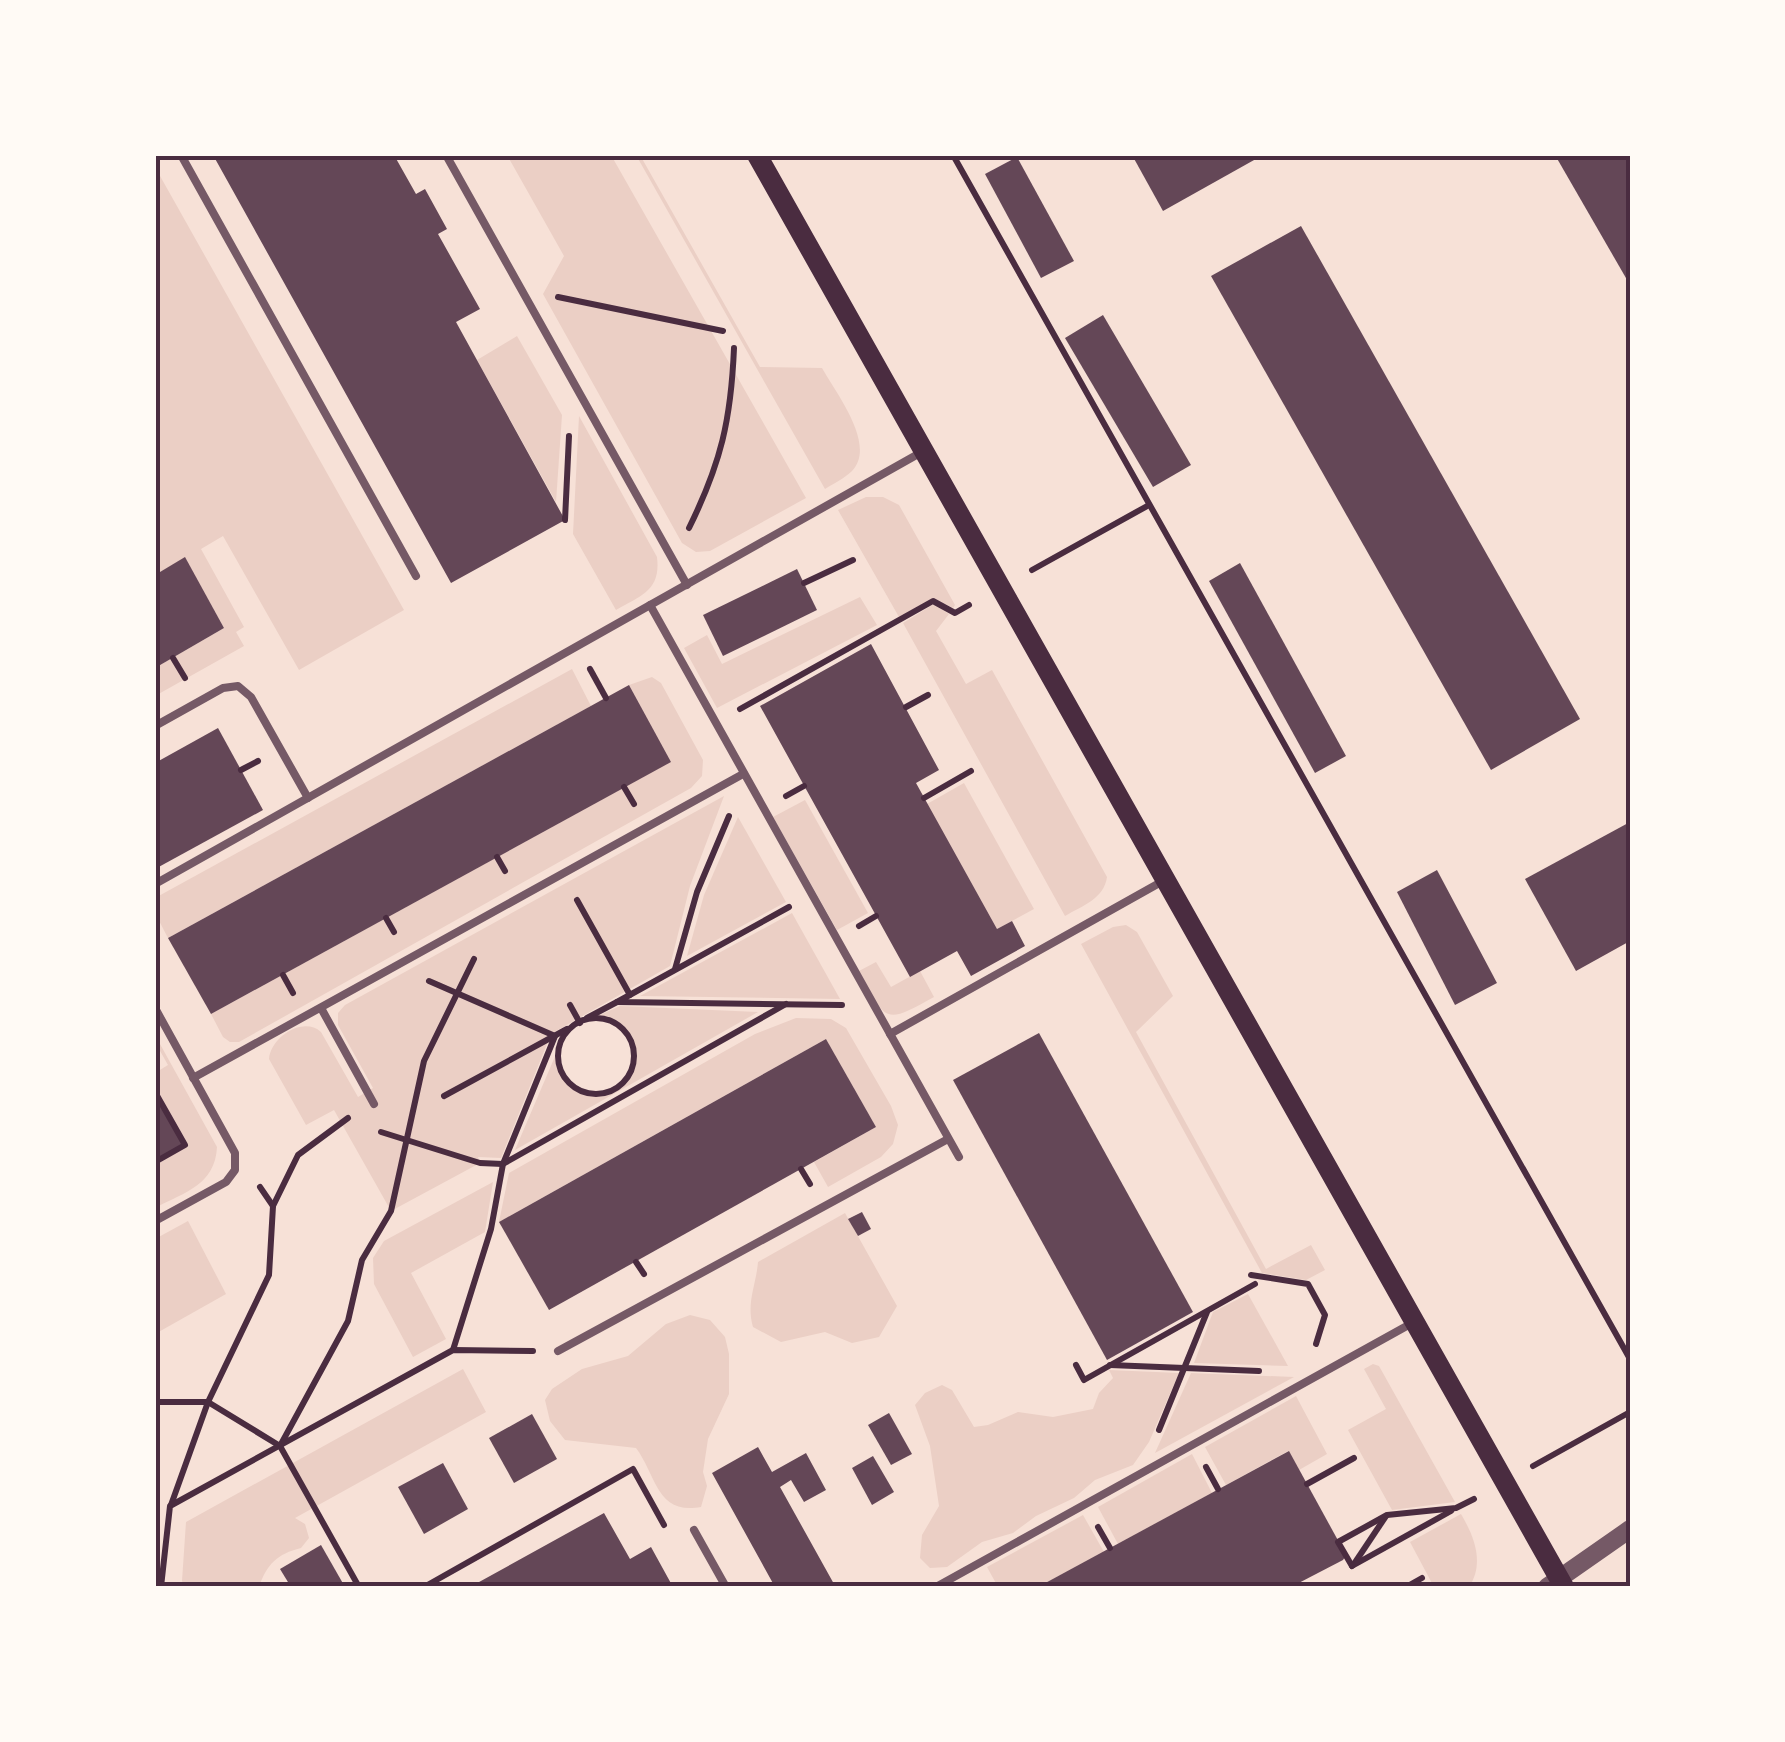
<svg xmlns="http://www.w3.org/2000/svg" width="1785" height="1742" viewBox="0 0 1785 1742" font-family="'Noto Sans',sans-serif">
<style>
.green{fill:#ebcfc5}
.building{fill:#644757}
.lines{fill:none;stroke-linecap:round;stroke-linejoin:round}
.path{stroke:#4a2c40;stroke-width:6}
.service{stroke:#755966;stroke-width:8}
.tertiary{stroke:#755966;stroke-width:18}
.secondary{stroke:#4a2c40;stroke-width:20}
.neatline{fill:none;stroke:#4a2c40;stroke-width:4}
</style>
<rect width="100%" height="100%" fill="#f7e1d7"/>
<!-- green -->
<g class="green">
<polygon points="507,155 611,155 806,498 710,551 696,552 682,543 543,294 564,256"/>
<path d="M 636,155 L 640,155 L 760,367 L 822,368 C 836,393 877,445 852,471 C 845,478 833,484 825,489 Z"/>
<polygon points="155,167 404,610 299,670 223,536 201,549 244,627 236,632 244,646 155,696 155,668 224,628 185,558 155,575"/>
<polygon points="517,336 562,415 556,502 477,360"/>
<path d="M 579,416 L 657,557 C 661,590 642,595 616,610 L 573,534 Z"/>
<polygon points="866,497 883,497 899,505 955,605 953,608 933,598 899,617 838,510"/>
<polygon points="860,597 877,625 717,708 684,648 707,635 722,664"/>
<path d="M 934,604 L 949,614 L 936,631 L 966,684 L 992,670 L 1107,877 C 1104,899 1082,906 1065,916 L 903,623 Z"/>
<polygon points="572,669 591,706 168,938 155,913 155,898"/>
<polygon points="652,677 661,683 703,760 702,776 691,788 239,1042 230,1042 223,1037 211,1014 670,762 629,685"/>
<polygon points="964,783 1034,909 997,929 927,804"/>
<path d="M 724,796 L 690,886 L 670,966 L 551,1034 L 501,1158 L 478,1157 L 480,1163 L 391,1211 L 334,1110 L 306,1125 L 269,1059 C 271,1037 303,1016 321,1032 L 358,1097 L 373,1088 L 338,1025 L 338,1013 L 345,1005 Z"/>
<polygon points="805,800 868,913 837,930 773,817"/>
<polygon points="738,817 786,902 687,956 704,895"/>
<polygon points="792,913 840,999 640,996"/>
<polygon points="1126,925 1137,932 1173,996 1136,1032 1266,1269 1311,1245 1325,1270 1306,1280 1262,1273 1081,944 1113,927"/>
<path d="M 876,962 L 891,987 L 920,971 L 934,997 C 882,1026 887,1021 859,971 Z"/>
<path d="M 620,1006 L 758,1012 L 515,1150 L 562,1040 C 539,1118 660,1101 631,1040 C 623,1024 607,1019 591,1019 Z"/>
<polygon points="796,1018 831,1019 846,1028 891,1106 898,1125 893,1144 881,1157 828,1187 814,1162 876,1127 826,1039 499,1222 509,1173 755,1034"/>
<path d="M 155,1035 L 217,1147 C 215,1185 185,1192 155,1208 L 155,1073 L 168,1065 L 155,1042 Z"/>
<polygon points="493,1182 485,1232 411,1273 446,1339 413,1357 374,1284 373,1258 384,1241"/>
<path d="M 845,1213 L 897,1306 L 879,1337 L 852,1343 L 825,1332 L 781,1342 L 753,1327 C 746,1303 756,1286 758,1262 Z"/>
<polygon points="188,1221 226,1294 155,1334 155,1239"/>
<polygon points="1248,1294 1288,1366 1194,1363 1213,1312"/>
<path d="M 690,1315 L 710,1320 L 725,1337 L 729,1354 L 729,1394 L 708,1439 L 703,1472 L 707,1486 L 701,1507 C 656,1515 657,1476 636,1448 L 565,1440 L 550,1421 L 545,1400 L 552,1389 L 582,1369 L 628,1356 L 666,1324 Z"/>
<polygon points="1373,1364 1379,1366 1455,1502 1392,1510 1348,1430 1386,1409 1364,1369"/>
<path d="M 463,1369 L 486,1412 L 295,1518 L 305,1524 L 309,1538 L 301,1548 C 277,1554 267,1564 259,1587 L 185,1587 L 182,1581 L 186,1522 Z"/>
<polygon points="1109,1370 1179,1373 1149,1442 1133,1465 1095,1480 1074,1498 1036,1516 1013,1533 982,1542 947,1567 930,1568 920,1558 922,1535 939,1506 930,1446 915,1405 925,1393 942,1385 952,1390 974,1427 988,1425 1018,1412 1053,1417 1093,1409 1099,1393 1113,1378"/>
<polygon points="1191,1373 1294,1377 1155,1453"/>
<polygon points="1296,1396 1327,1454 1299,1470 1288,1451 1226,1485 1205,1447"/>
<polygon points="1192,1454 1212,1493 1118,1544 1098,1507"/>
<path d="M 1461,1514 C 1474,1536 1485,1563 1469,1587 L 1434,1587 L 1410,1542 Z"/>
<polygon points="1083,1515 1104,1552 1038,1587 998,1587 987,1567"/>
</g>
<!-- building -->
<g class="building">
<polygon points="213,155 394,155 416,194 425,189 447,229 438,234 480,309 456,322 565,520 451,583"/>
<polygon points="1132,155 1263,155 1163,211"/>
<polygon points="1555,155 1630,155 1630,285"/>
<polygon points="1017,157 1074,261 1041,278 985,174"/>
<polygon points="1301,226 1580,719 1491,770 1211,276"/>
<polygon points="1103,315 1191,465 1153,487 1065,338"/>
<polygon points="185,557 224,628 155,668 155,575"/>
<polygon points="1240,563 1346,756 1315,773 1209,581"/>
<polygon points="797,569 817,610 723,656 703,615"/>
<polygon points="871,644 939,770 916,783 997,929 1012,921 1025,946 971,976 957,951 910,977 760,706"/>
<polygon points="629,685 671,762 211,1014 168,938"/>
<polygon points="218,728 263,810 155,869 155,763"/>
<polygon points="1630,822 1630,941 1576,971 1525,879"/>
<polygon points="1437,870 1497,983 1455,1005 1397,892"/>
<polygon points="1039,1033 1193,1312 1107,1360 953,1080"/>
<polygon points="826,1039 876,1127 549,1310 499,1222"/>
<polygon points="155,1092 185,1145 155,1162"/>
<polygon points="862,1212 871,1229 858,1236 848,1219"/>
<polygon points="889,1413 912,1454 891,1465 868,1425"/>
<polygon points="532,1414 557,1459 514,1483 489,1438"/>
<polygon points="758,1447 772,1472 806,1453 826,1490 804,1502 791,1480 780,1487 834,1584 829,1587 775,1587 712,1473"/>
<polygon points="1289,1451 1346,1555 1343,1560 1291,1587 1038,1587"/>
<polygon points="873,1456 894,1492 872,1505 852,1468"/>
<polygon points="443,1463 468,1509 424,1534 398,1487"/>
<polygon points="604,1513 630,1559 651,1547 673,1587 470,1587"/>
<polygon points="321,1545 345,1587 291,1587 280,1569"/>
</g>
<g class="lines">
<!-- path -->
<g class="path">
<polyline points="953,155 1630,1359"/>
<polyline points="558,297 723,331"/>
<polyline points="565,520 569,436"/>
<path d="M 689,528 C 721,463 731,420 734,348"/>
<polyline points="1032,570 1149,505"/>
<polyline points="804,583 853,560"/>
<polyline points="173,658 185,678"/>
<polyline points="590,669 606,698"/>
<polyline points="906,707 928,695"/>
<polyline points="740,709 933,601 955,613 969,605"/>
<polyline points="241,770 258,761"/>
<polyline points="624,787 634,804"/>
<polyline points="786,796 804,786"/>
<polyline points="924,798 971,771"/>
<polyline points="497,857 505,871"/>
<polyline points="577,900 630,995"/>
<polyline points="789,907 617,1002 842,1005"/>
<polyline points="386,918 394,932"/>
<polyline points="859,926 876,916"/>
<polyline points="675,969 697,892 729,816"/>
<polyline points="283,975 293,993"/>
<polyline points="429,981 555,1036 503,1164 491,1229 453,1350"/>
<polyline points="570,1005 580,1023"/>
<polyline points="587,1018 617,1002"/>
<circle cx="596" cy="1056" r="38"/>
<polyline points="155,1092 185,1145 155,1162"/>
<polyline points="444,1096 567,1029"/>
<polyline points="381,1132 480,1163 503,1164 786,1004"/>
<polyline points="801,1169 810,1184"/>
<polyline points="273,1206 298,1155 348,1118"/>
<polyline points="636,1262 644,1274"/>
<polyline points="1251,1275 1308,1284 1325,1315 1316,1344"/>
<polyline points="1076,1365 1084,1380 1255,1284"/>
<polyline points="1110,1365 1259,1371"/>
<polyline points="155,1402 208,1402 280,1446 359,1587"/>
<polyline points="1159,1430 1207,1312"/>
<polyline points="280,1446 348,1321 362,1260 391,1211 424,1061 474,959"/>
<polyline points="1533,1466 1630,1412"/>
<polyline points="1206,1467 1218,1489"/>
<polyline points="1307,1484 1354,1458"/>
<polyline points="171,1505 208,1402 269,1275 273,1206 260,1187"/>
<polyline points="1098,1527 1110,1548"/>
<polyline points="1354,1564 1386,1516"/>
<polyline points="1352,1566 1338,1542 1387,1515 1456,1508 1474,1499"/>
<polyline points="1352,1566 1451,1511"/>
<polyline points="161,1587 170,1506 453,1350 533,1351"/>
<polyline points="424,1587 633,1469 664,1525"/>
<polyline points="1406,1587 1422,1578"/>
</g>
<!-- service -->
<g class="service">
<polyline points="181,155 416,576"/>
<polyline points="446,155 687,585"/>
<polyline points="650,605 959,1157"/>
<polyline points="155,726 223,688 238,686 251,697 308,798"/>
<polyline points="155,884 920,453"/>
<polyline points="155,1008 235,1153 235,1170 226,1182 155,1221"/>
<polyline points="321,1008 374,1104"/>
<polyline points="890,1034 1163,881"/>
<polyline points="193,1078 743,774"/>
<polyline points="558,1351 948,1139"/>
<polyline points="694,1530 726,1587"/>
<polyline points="936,1587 1414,1322"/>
</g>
<!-- tertiary -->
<polyline class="tertiary" points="1547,1587 1630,1529"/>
<!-- secondary -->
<polyline class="secondary" points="757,155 1564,1587"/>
</g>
<!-- border -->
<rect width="1785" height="1742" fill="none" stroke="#fffaf5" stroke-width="315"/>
<rect x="158" y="158" width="1470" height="1426" class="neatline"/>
</svg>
